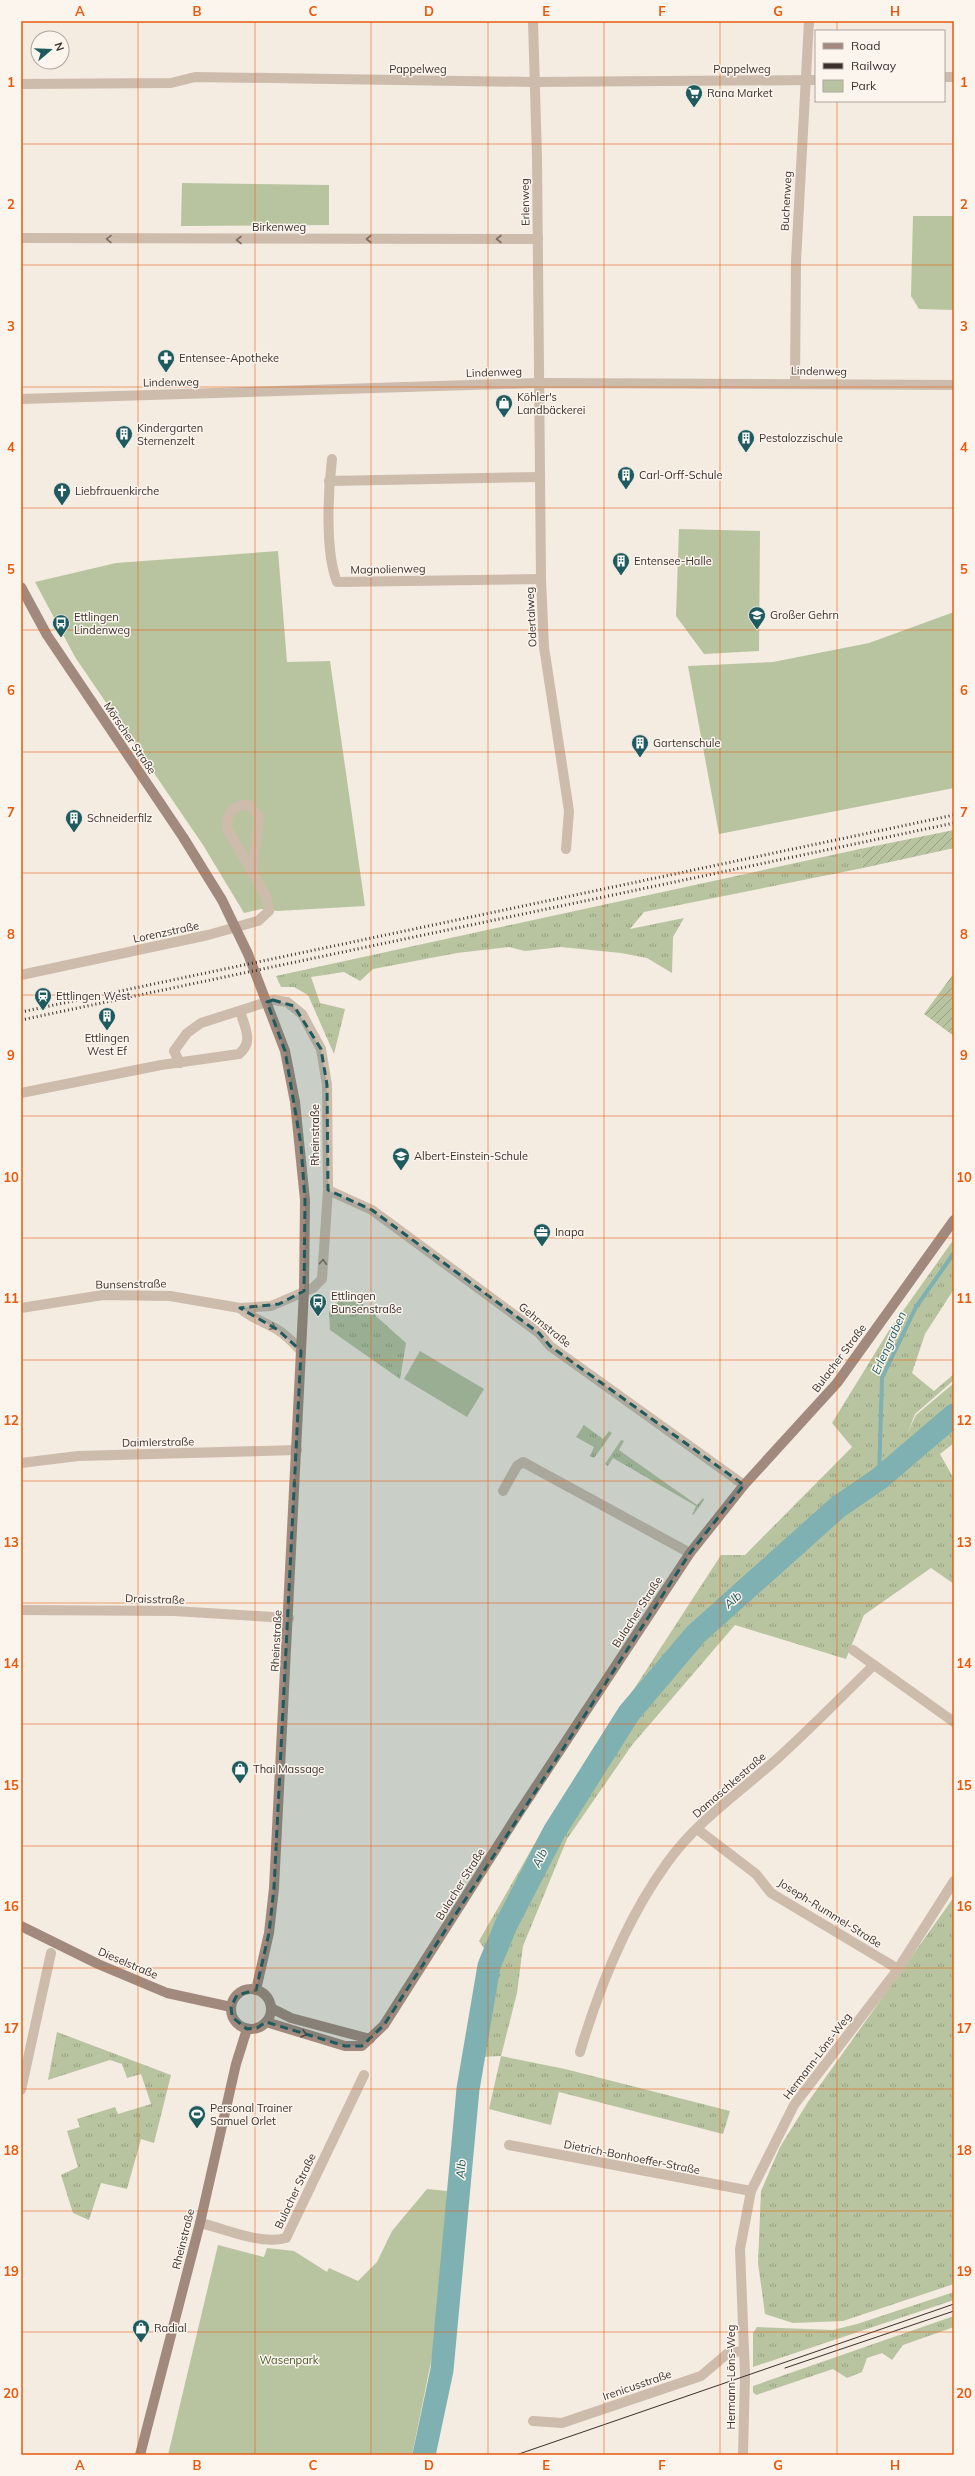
<svg xmlns="http://www.w3.org/2000/svg" width="975" height="2476" viewBox="0 0 975 2476" font-family="Mulish,sans-serif">
<style>
.grass{fill:url(#grass-tufts)}
.park{fill:#b8c4a0}
.garden{fill:url(#garden-furrows)}
.lines{fill:none;stroke-linecap:round;stroke-linejoin:round}
.stream{stroke:#7fb0b2;stroke-width:4}
.river{stroke:#7fb0b2;stroke-width:23}
.street{stroke:#cdbbac;stroke-width:10}
.secondary{stroke:#a18a7d;stroke-width:10}
.tram{stroke:#3b302b;stroke-width:1}
.rail{stroke:#3b302b;stroke-width:3;stroke-dasharray:1 3;stroke-linecap:butt}
.oneway{stroke:#7d6f65}
.oneway2{stroke:#544640}
.marked{fill:#1f5a5e;fill-opacity:0.2;stroke:#1f5a5e;stroke-width:3;stroke-dasharray:8 5;stroke-linejoin:round}
.grid{fill:none;stroke:#e8590c;stroke-width:1;stroke-opacity:0.55}
.labels{text-anchor:middle;stroke-width:3;stroke-linejoin:round;paint-order:stroke}
.street-label{font-size:11px;fill:#3b302b;stroke:#fbf5ee}
.poi-label{font-size:11px;fill:#3b302b;stroke:#fbf5ee;text-anchor:start}
.park-label{font-size:11px;fill:#4a5a2e;stroke:#fbf5ee}
.water-label{font-size:12px;font-style:italic;fill:#1f5a5e;stroke:#fbf5ee}
.neatline{fill:none;stroke:#e8590c;stroke-width:1.5}
.grid-label{font-size:13px;text-anchor:middle;font-weight:bold;fill:#e8590c}
</style>
<defs>
<pattern id="grass-tufts" width="24" height="20" patternUnits="userSpaceOnUse"><rect width="24" height="20" fill="#b8c4a0"/><path d="M3 7l-1-3M5 7V3M7 7l1-3M15 17l-1-3M17 17v-4M19 17l1-3" fill="none" stroke="#97a083"/></pattern>
<pattern id="garden-furrows" width="10" height="10" patternUnits="userSpaceOnUse"><rect width="10" height="10" fill="#b8c4a0"/><path d="M-1 1l2-2M0 10L10 0M9 11l2-2" fill="none" stroke="#97a083"/></pattern>
</defs>
<rect width="100%" height="100%" fill="#f4ebe1"/>
<!-- grass -->
<g class="grass">
<polygon points="860,849 863,868 644,912 630,929 684,918 673,937 672,973 647,958 621,953 561,947 525,951 509,947 457,953 373,969 360,981 344,972 311,977 320,1003 345,1009 334,1054 308,995 294,987 281,987 276,976"/>
<polygon points="954,1239 954,1289 925,1334 912,1373 934,1391 954,1374 954,1380 915,1414 908,1432 916,1415 954,1383 954,1443 940,1454 954,1479 954,1584 931,1568 864,1615 846,1659 735,1625 632,1745 567,1839 523,1946 517,1993 501,2056 565,2069 730,2111 723,2134 559,2092 551,2125 489,2109 501,2056 479,2057 493,1961 479,1941 543,1829 721,1555 745,1555 852,1447 832,1423 888,1332"/>
<polygon points="345,1294 358,1300 406,1343 400,1379 330,1330 329,1312"/>
<polygon points="584,1425 603,1439 609,1431 612,1433 594,1458 590,1456 594,1447 576,1437"/>
<polygon points="621,1440 624,1441 619,1450 697,1505 703,1498 704,1500 694,1514 692,1515 696,1506 613,1458 608,1466 605,1464"/>
<polygon points="954,1897 954,2284 843,2321 793,2323 765,2314 758,2263 761,2191 780,2147 808,2102"/>
<polygon points="57,2032 171,2075 154,2143 141,2139 127,2189 101,2183 89,2220 73,2213 61,2175 78,2167 67,2131 80,2127 77,2119 115,2107 118,2114 151,2104 141,2074 127,2078 122,2064 110,2060 48,2080"/>
<polygon points="954,2292 954,2300 753,2367 753,2333 757,2327 833,2330 857,2324"/>
<polygon points="954,2316 954,2327 903,2345 892,2360 882,2353 867,2358 862,2372 847,2378 833,2369 756,2395 753,2392 753,2386"/>
</g>
<!-- park -->
<g class="park">
<polygon points="182,183 329,185 329,225 181,226"/>
<polygon points="913,216 954,216 954,310 919,309 911,296"/>
<polygon points="679,529 760,531 759,651 704,654 676,616"/>
<polygon points="278,551 287,662 330,661 365,906 277,911 261,909 244,913 203,845 75,657 35,582 116,563"/>
<polygon points="954,612 954,788 719,834 688,666 773,662 869,643"/>
<polygon points="420,1351 484,1389 467,1417 404,1379"/>
<polygon points="427,2189 447,2191 443,2303 412,2455 168,2455 218,2245 264,2257 267,2248 294,2251 327,2272 329,2268 358,2281 377,2262 392,2231"/>
</g>
<!-- garden -->
<g class="garden">
<polygon points="954,830 954,848 863,868 860,849"/>
<polygon points="954,973 954,1036 924,1014"/>
</g>
<g class="lines">
<!-- stream -->
<polyline class="stream" points="879,1479 882,1378 916,1307 954,1253"/>
<!-- river -->
<polyline class="river" points="424,2455 442,2370 468,2089 489,1966 506,1925 554,1832 629,1713 696,1634 838,1507 879,1479 954,1415"/>
<!-- street -->
<g class="street">
<polyline points="533,21 537,158 541,579 544,647 569,811 566,849"/>
<polyline points="944,77 954,77"/>
<polyline points="21,84 171,83 195,77 534,82 816,80"/>
<polyline points="21,238 538,239"/>
<polyline points="795,383 796,261 809,21"/>
<polyline points="21,399 538,383 954,385"/>
<path d="M 332,459 C 328,491 325,552 337,582 L 541,579"/>
<polyline points="329,481 540,477"/>
<path d="M 21,975 L 208,935 L 258,921 L 269,911 L 267,898 L 228,830 C 225,814 233,804 249,805 L 259,817 L 252,871"/>
<path d="M 21,1093 L 161,1065 L 239,1054 C 254,1042 245,1028 240,1011"/>
<polyline points="328,1190 372,1210 539,1333 550,1346 744,1485"/>
<polyline points="21,1308 103,1295 170,1296 240,1308 271,1306 313,1288 322,1279 328,1190 327,1085 321,1049 302,1014 287,1002 273,1000 201,1023 187,1033 174,1051 180,1063"/>
<path d="M 240,1308 C 252,1319 265,1322 278,1330 C 287,1336 294,1343 301,1351"/>
<polyline points="21,1463 78,1456 297,1450"/>
<polyline points="503,1491 517,1466 523,1462 690,1553"/>
<polyline points="21,1610 174,1611 289,1618"/>
<polyline points="853,1650 954,1722"/>
<polyline points="697,1829 756,1874 771,1893 898,1969"/>
<path d="M 580,2052 C 599,1988 627,1918 667,1863 C 697,1821 740,1792 778,1758 C 811,1728 842,1696 874,1665"/>
<polyline points="21,2090 51,1953"/>
<polyline points="509,2145 751,2191"/>
<path d="M 200,2223 C 227,2229 259,2245 286,2238 L 364,2075"/>
<polyline points="533,2421 562,2423 701,2376 728,2353 743,2351"/>
<polyline points="743,2455 745,2375 740,2249 751,2191 794,2105 898,1969 954,1881"/>
</g>
<!-- secondary -->
<g class="secondary">
<polyline points="21,587 47,635 183,837 222,900 248,954 285,1051 295,1102 305,1200 304,1291 274,1888 269,1933 256,1990"/>
<polyline points="21,1926 98,1964 167,1993 231,2007"/>
<circle cx="251" cy="2009" r="20"/>
<polyline points="271,2008 291,2018 370,2039"/>
<polyline points="266,2022 345,2046 362,2046 384,2025 518,1814 690,1553 744,1485 837,1383 954,1220"/>
<polyline points="140,2455 200,2223 236,2064 247,2029"/>
</g>
<!-- tram -->
<g class="tram">
<polyline points="785,2368 954,2311"/>
<polyline points="516,2455 954,2304"/>
</g>
<!-- rail -->
<g class="rail">
<polyline points="21,1012 954,815"/>
<polyline points="21,1020 954,823"/>
</g>
</g>
<!-- one-way arrows -->
<defs><path id="oneway-chevron" d="M-2-3.5L2.5 0L-2 3.5" fill="none" stroke-width="1.6" stroke-linecap="round" stroke-linejoin="round"/></defs>
<g class="oneway">
<use href="#oneway-chevron" transform="translate(109 239) rotate(-179)"/>
<use href="#oneway-chevron" transform="translate(369 239) rotate(180)"/>
<use href="#oneway-chevron" transform="translate(499 239) rotate(180)"/>
<use href="#oneway-chevron" transform="translate(239 240) rotate(180)"/>
<use href="#oneway-chevron" transform="translate(323 1262) rotate(-86)"/>
<use href="#oneway-chevron" transform="translate(273 1327) rotate(27)"/>
</g>
<use class="oneway2" href="#oneway-chevron" transform="translate(304 2034) rotate(16)"/>
<!-- marked area -->
<path class="marked" d="M 273,1000 L 294,1006 L 321,1049 L 327,1085 L 328,1190 L 372,1210 L 539,1333 L 550,1346 L 744,1485 L 690,1553 L 384,2025 L 362,2046 L 345,2046 L 266,2022 L 257,2028 L 247,2029 L 232,2017 L 231,2007 L 237,1995 L 256,1990 L 269,1933 L 274,1888 L 301,1351 L 278,1330 L 240,1308 L 279,1304 L 304,1291 L 305,1200 L 301,1145 L 285,1051 L 267,1002 Z"/>
<!-- grid -->
<path class="grid" d="M 138,21 L 138,2455M 255,21 L 255,2455M 371,21 L 371,2455M 488,21 L 488,2455M 604,21 L 604,2455M 720,21 L 720,2455M 837,21 L 837,31M 837,101 L 837,2455M 21,144 L 954,144M 21,265 L 954,265M 21,387 L 954,387M 21,508 L 954,508M 21,630 L 954,630M 21,752 L 954,752M 21,873 L 954,873M 21,995 L 954,995M 21,1116 L 954,1116M 21,1238 L 954,1238M 21,1360 L 954,1360M 21,1481 L 954,1481M 21,1603 L 954,1603M 21,1724 L 954,1724M 21,1846 L 954,1846M 21,1968 L 954,1968M 21,2089 L 954,2089M 21,2211 L 954,2211M 21,2332 L 954,2332"/>
<!-- icons -->
<defs>
<g id="supermarket-pin" transform="scale(0.9)"><path d="M0 17L-7.5 6A9.5 9.5 0 1 1 7.5 6Z" fill="#1f5a5e" stroke="#fbf5ee"/><path d="M-6-5.5h2.5l.6 2H6L4.5 2H-2.5L-4.4-4H-6ZM-1.5 3.2a1.3 1.3 0 1 0 .1 0ZM3 3.2a1.3 1.3 0 1 0 .1 0Z" fill="#fff"/></g>
<g id="pharmacy-pin" transform="scale(0.9)"><path d="M0 17L-7.5 6A9.5 9.5 0 1 1 7.5 6Z" fill="#1f5a5e" stroke="#fbf5ee"/><path d="M-2-6h4v4h4v4h-4v4h-4v-4h-4v-4h4Z" fill="#fff"/></g>
<g id="shop-pin" transform="scale(0.9)"><path d="M0 17L-7.5 6A9.5 9.5 0 1 1 7.5 6Z" fill="#1f5a5e" stroke="#fbf5ee"/><path d="M-5-2.5h2.3a2.7 3.5 0 0 1 5.4 0H5L5.5 6h-11ZM-1.5-2.5h3a1.5 2.3 0 0 0-3 0Z" fill="#fff"/></g>
<g id="building-pin" transform="scale(0.9)"><path d="M0 17L-7.5 6A9.5 9.5 0 1 1 7.5 6Z" fill="#1f5a5e" stroke="#fbf5ee"/><path d="M-4-6H4V6H1V3H-1V6H-4ZM-2.5-4.3h1.7v1.8h-1.7ZM.8-4.3h1.7v1.8H.8ZM-2.5-1h1.7V.8h-1.7ZM.8-1h1.7V.8H.8Z" fill="#fff"/></g>
<g id="church-pin" transform="scale(0.9)"><path d="M0 17L-7.5 6A9.5 9.5 0 1 1 7.5 6Z" fill="#1f5a5e" stroke="#fbf5ee"/><path d="M-1.2-6h2.4v3.5h3.3v2.4h-3.3V6h-2.4V-.1h-3.3v-2.4h3.3Z" fill="#fff"/></g>
<g id="school-pin" transform="scale(0.9)"><path d="M0 17L-7.5 6A9.5 9.5 0 1 1 7.5 6Z" fill="#1f5a5e" stroke="#fbf5ee"/><path d="M0-5L7-2L0 1L-7-2ZM-4 1L0 2.5L4 1V4Q0 6-4 4Z" fill="#fff"/></g>
<g id="bus-pin" transform="scale(0.9)"><path d="M0 17L-7.5 6A9.5 9.5 0 1 1 7.5 6Z" fill="#1f5a5e" stroke="#fbf5ee"/><path d="M-5-6H5V4H4V6H2V4H-2V6H-4V4H-5ZM-3.5-4V0h7V-4ZM-3.5 1.2v1.5H-2V1.2ZM2 1.2v1.5H3.5V1.2Z" fill="#fff"/></g>
<g id="station-pin" transform="scale(0.9)"><path d="M0 17L-7.5 6A9.5 9.5 0 1 1 7.5 6Z" fill="#1f5a5e" stroke="#fbf5ee"/><path d="M-3-6H3Q5-6 5-4V2Q5 4 3 4L4.5 6H3L1.5 4h-3L-3 6H-4.5L-3 4Q-5 4-5 2V-4Q-5-6-3-6ZM-3.5-4v3h7v-3ZM-3.5 1v1.5H-2V1ZM2 1v1.5H3.5V1Z" fill="#fff"/></g>
<g id="office-pin" transform="scale(0.9)"><path d="M0 17L-7.5 6A9.5 9.5 0 1 1 7.5 6Z" fill="#1f5a5e" stroke="#fbf5ee"/><path d="M-6-3h4V-5.5h4V-3h4V5H-6ZM-1-4.5V-3h2v-1.5ZM-6 0V1H6V0Z" fill="#fff"/></g>
<g id="stadium-pin" transform="scale(0.9)"><path d="M0 17L-7.5 6A9.5 9.5 0 1 1 7.5 6Z" fill="#1f5a5e" stroke="#fbf5ee"/><path d="M0-5a6.5 5 0 1 0 0 10a6.5 5 0 1 0 0-10ZM-3.5-1.8h7v3.6h-7Z" fill="#fff"/></g>
</defs>
<g fill-rule="evenodd">
<use href="#supermarket-pin" x="694" y="93"/>
<use href="#pharmacy-pin" x="166" y="358"/>
<use href="#shop-pin" x="504" y="403"/>
<use href="#building-pin" x="124" y="434"/>
<use href="#building-pin" x="746" y="438"/>
<use href="#building-pin" x="626" y="475"/>
<use href="#church-pin" x="62" y="491"/>
<use href="#building-pin" x="621" y="561"/>
<use href="#school-pin" x="757" y="615"/>
<use href="#bus-pin" x="61" y="623"/>
<use href="#building-pin" x="640" y="743"/>
<use href="#building-pin" x="74" y="818"/>
<use href="#station-pin" x="43" y="996"/>
<use href="#building-pin" x="107" y="1016"/>
<use href="#school-pin" x="401" y="1156"/>
<use href="#office-pin" x="542" y="1232"/>
<use href="#bus-pin" x="318" y="1302"/>
<use href="#shop-pin" x="240" y="1769"/>
<use href="#stadium-pin" x="197" y="2114"/>
<use href="#shop-pin" x="141" y="2328"/>
</g>
<g class="labels">
<!-- street labels -->
<g class="street-label">
<text x="418" y="73">Pappelweg</text>
<text x="742" y="73">Pappelweg</text>
<text transform="translate(786 201) rotate(-87)" y="4">Buchenweg</text>
<text transform="translate(525 202) rotate(-91)" y="4">Erlenweg</text>
<text x="279" y="231">Birkenweg</text>
<text transform="translate(819 371) rotate(1)" y="4">Lindenweg</text>
<text transform="translate(494 372) rotate(-2)" y="4">Lindenweg</text>
<text transform="translate(171 382) rotate(-1)" y="4">Lindenweg</text>
<text transform="translate(388 569) rotate(-1)" y="4">Magnolienweg</text>
<text transform="translate(531 617) rotate(-93)" y="4">Odertalweg</text>
<text transform="translate(130 738) rotate(56)" y="4">Mörscher Straße</text>
<text transform="translate(166 932) rotate(-12)" y="4">Lorenzstraße</text>
<text transform="translate(315 1135) rotate(-90)" y="4">Rheinstraße</text>
<text transform="translate(131 1284) rotate(-1)" y="4">Bunsenstraße</text>
<text transform="translate(545 1325) rotate(39)" y="4">Gehrnstraße</text>
<text transform="translate(839 1358) rotate(-53)" y="4">Bulacher Straße</text>
<text transform="translate(158 1442) rotate(-1)" y="4">Daimlerstraße</text>
<text transform="translate(155 1599) rotate(2)" y="4">Draisstraße</text>
<text transform="translate(637 1612) rotate(-57)" y="4">Bulacher Straße</text>
<text transform="translate(276 1641) rotate(-87)" y="4">Rheinstraße</text>
<text transform="translate(729 1785) rotate(-41)" y="4">Damaschkestraße</text>
<text transform="translate(460 1884) rotate(-58)" y="4">Bulacher Straße</text>
<text transform="translate(830 1913) rotate(32)" y="4">Joseph-Rummel-Straße</text>
<text transform="translate(128 1963) rotate(23)" y="4">Dieselstraße</text>
<text transform="translate(817 2056) rotate(-53)" y="4">Hermann-Löns-Weg</text>
<text transform="translate(632 2157) rotate(11)" y="4">Dietrich-Bonhoeffer-Straße</text>
<text transform="translate(295 2191) rotate(-65)" y="4">Bulacher Straße</text>
<text transform="translate(183 2239) rotate(-76)" y="4">Rheinstraße</text>
<text transform="translate(731 2377) rotate(-90)" y="4">Hermann-Löns-Weg</text>
<text transform="translate(637 2385) rotate(-19)" y="4">Irenicusstraße</text>
</g>
<!-- poi labels -->
<g class="poi-label">
<text x="707" y="97">Rana Market</text>
<text x="179" y="362">Entensee-Apotheke</text>
<text x="517" y="401">Köhler's<tspan x="517" dy="13">Landbäckerei</tspan></text>
<text x="137" y="432">Kindergarten<tspan x="137" dy="13">Sternenzelt</tspan></text>
<text x="759" y="442">Pestalozzischule</text>
<text x="639" y="479">Carl-Orff-Schule</text>
<text x="75" y="495">Liebfrauenkirche</text>
<text x="634" y="565">Entensee-Halle</text>
<text x="770" y="619">Großer Gehrn</text>
<text x="74" y="621">Ettlingen<tspan x="74" dy="13">Lindenweg</tspan></text>
<text x="653" y="747">Gartenschule</text>
<text x="87" y="822">Schneiderfilz</text>
<text x="56" y="1000">Ettlingen West</text>
<text x="107" y="1042" text-anchor="middle">Ettlingen<tspan x="107" dy="13">West Ef</tspan></text>
<text x="414" y="1160">Albert-Einstein-Schule</text>
<text x="555" y="1236">Inapa</text>
<text x="331" y="1300">Ettlingen<tspan x="331" dy="13">Bunsenstraße</tspan></text>
<text x="253" y="1773">Thai Massage</text>
<text x="210" y="2112">Personal Trainer<tspan x="210" dy="13">Samuel Orlet</tspan></text>
<text x="154" y="2332">Radial</text>
</g>
<!-- park labels -->
<g class="park-label">
<text x="289" y="2364">Wasenpark</text>
</g>
<!-- water labels -->
<g class="water-label">
<text transform="translate(889 1343) rotate(-66)" y="4">Erlengraben</text>
<text transform="translate(733 1600) rotate(-42)" y="4">Alb</text>
<text transform="translate(540 1858) rotate(-63)" y="4">Alb</text>
<text transform="translate(461 2169) rotate(-85)" y="4">Alb</text>
</g>
</g>
<!-- border -->
<rect width="975" height="2476" fill="none" stroke="#fbf5ee" stroke-width="44"/>
<!-- legend -->
<rect x="815" y="30" width="130" height="72" fill="#fbf5ee" stroke="#aea6a0"/>
<rect x="823" y="43" width="20" height="6" fill="#a18a7d" stroke="#aea6a0"/>
<text x="851" y="50" font-size="12" fill="#3b302b">Road</text>
<rect x="823" y="63" width="20" height="6" fill="#3b302b" stroke="#aea6a0"/>
<text x="851" y="70" font-size="12" fill="#3b302b">Railway</text>
<rect x="823" y="80" width="20" height="12" fill="#b8c4a0" stroke="#aea6a0"/>
<text x="851" y="90" font-size="12" fill="#3b302b">Park</text>
<!-- north arrow -->
<g transform="translate(50 50) rotate(71)"><circle r="19" fill="#fbf5ee" stroke="#aea6a0"/>
<path d="M0-3L7 15L0 10L-7 15Z" fill="#1f5a5e"/>
<text y="-6" font-size="11" font-weight="bold" text-anchor="middle" fill="#3b302b">N</text>
</g>
<rect x="22" y="22" width="931" height="2432" class="neatline"/>
<g class="grid-label">
<text x="80" y="16">A</text>
<text x="197" y="16">B</text>
<text x="313" y="16">C</text>
<text x="429" y="16">D</text>
<text x="546" y="16">E</text>
<text x="662" y="16">F</text>
<text x="778" y="16">G</text>
<text x="895" y="16">H</text>
<text x="11" y="87">1</text>
<text x="964" y="87">1</text>
<text x="11" y="209">2</text>
<text x="964" y="209">2</text>
<text x="11" y="331">3</text>
<text x="964" y="331">3</text>
<text x="11" y="452">4</text>
<text x="964" y="452">4</text>
<text x="11" y="574">5</text>
<text x="964" y="574">5</text>
<text x="11" y="695">6</text>
<text x="964" y="695">6</text>
<text x="11" y="817">7</text>
<text x="964" y="817">7</text>
<text x="11" y="939">8</text>
<text x="964" y="939">8</text>
<text x="11" y="1060">9</text>
<text x="964" y="1060">9</text>
<text x="11" y="1182">10</text>
<text x="964" y="1182">10</text>
<text x="11" y="1303">11</text>
<text x="964" y="1303">11</text>
<text x="11" y="1425">12</text>
<text x="964" y="1425">12</text>
<text x="11" y="1547">13</text>
<text x="964" y="1547">13</text>
<text x="11" y="1668">14</text>
<text x="964" y="1668">14</text>
<text x="11" y="1790">15</text>
<text x="964" y="1790">15</text>
<text x="11" y="1911">16</text>
<text x="964" y="1911">16</text>
<text x="11" y="2033">17</text>
<text x="964" y="2033">17</text>
<text x="11" y="2155">18</text>
<text x="964" y="2155">18</text>
<text x="11" y="2276">19</text>
<text x="964" y="2276">19</text>
<text x="11" y="2398">20</text>
<text x="964" y="2398">20</text>
<text x="80" y="2470">A</text>
<text x="197" y="2470">B</text>
<text x="313" y="2470">C</text>
<text x="429" y="2470">D</text>
<text x="546" y="2470">E</text>
<text x="662" y="2470">F</text>
<text x="778" y="2470">G</text>
<text x="895" y="2470">H</text>
</g>
</svg>
